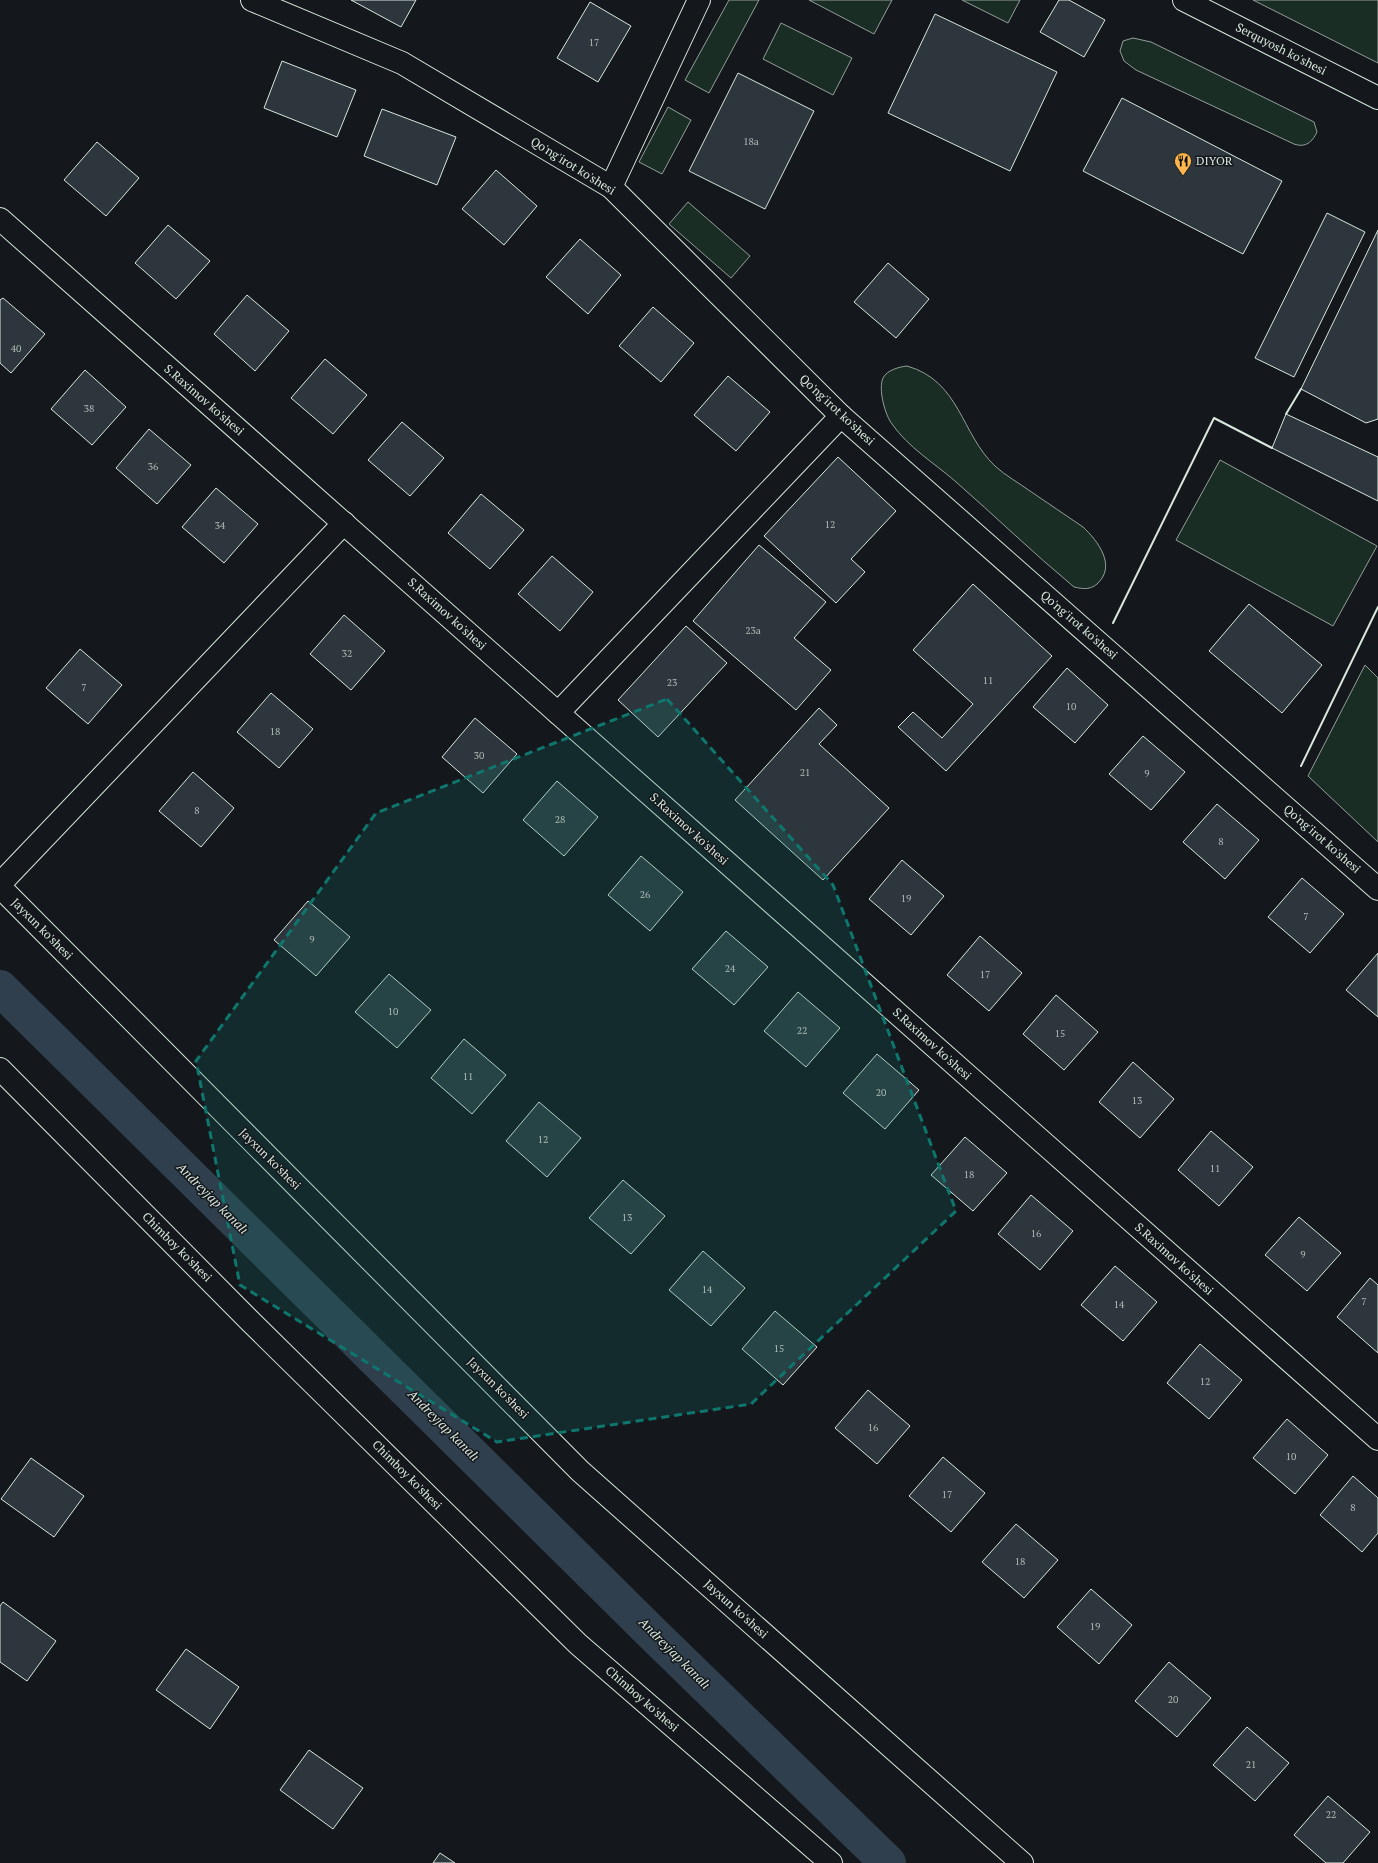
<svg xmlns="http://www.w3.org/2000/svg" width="1378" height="1863" viewBox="0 0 1378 1863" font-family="'PT Serif',serif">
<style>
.green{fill:#1a2d24;stroke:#939e99}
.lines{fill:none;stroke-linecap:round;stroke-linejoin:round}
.canal{stroke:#2f3f4d;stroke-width:36}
.building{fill:#2c363c;stroke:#d8e6dc}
.minor-casing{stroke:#d8e6dc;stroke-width:24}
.minor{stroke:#14181c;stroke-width:22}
.wall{stroke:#d8e6dc;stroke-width:2}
.marked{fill:#0f766e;fill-opacity:0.2;stroke:#0f766e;stroke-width:3;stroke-dasharray:8 5;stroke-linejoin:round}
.labels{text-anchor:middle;stroke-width:3;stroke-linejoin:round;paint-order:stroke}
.number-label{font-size:10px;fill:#adbab4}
.street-label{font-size:12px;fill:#d8e6dc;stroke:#14181c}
.poi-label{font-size:12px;fill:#d8e6dc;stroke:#14181c;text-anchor:start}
.water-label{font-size:13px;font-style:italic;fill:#d8e6dc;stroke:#14181c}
</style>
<rect width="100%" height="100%" fill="#14181c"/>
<!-- green -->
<g class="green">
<polygon points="729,0 759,0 709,93 685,80"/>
<polygon points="809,0 892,0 874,34"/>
<polygon points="962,0 1020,0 1008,23"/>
<polygon points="1253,0 1378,0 1378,63"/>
<polygon points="781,23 852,58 833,95 763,59"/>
<path d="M 1133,38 L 1151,42 L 1314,122 L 1317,132 C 1312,142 1306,148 1294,144 L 1136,70 L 1124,61 L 1120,51 L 1123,41 Z"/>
<polygon points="668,107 691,120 662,174 639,162"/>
<polygon points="688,202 750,256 731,278 669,224"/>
<path d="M 907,366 C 960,381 961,434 995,466 C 1006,476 1019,483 1030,491 C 1048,503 1065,515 1083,527 C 1098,541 1117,566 1097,584 C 1090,590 1083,589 1074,587 C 1033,553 995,516 955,481 C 934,463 908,447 892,424 C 885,415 878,389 883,378 C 887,370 899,367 907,366 Z"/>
<polygon points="1220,460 1377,546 1333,626 1176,540"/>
<polygon points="1365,665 1378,678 1378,842 1308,776"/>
</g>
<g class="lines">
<!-- canal -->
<polyline class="canal" points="0,988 651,1632 888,1863"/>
</g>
<!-- building -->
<g class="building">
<polygon points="351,0 416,0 401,27"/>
<polygon points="1059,0 1069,0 1105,20 1084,57 1040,32"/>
<polygon points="590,2 631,26 598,82 557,58"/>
<polygon points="935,14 1057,72 1010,171 888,113"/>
<polygon points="282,61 356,90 337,137 264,108"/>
<polygon points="738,73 814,111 765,209 689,171"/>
<polygon points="1122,98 1282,181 1243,254 1083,171"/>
<polygon points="382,109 456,137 437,185 364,156"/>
<polygon points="97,142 139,178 106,216 64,180"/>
<polygon points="496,170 537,206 504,245 462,209"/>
<polygon points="1327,213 1365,232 1294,377 1255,358"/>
<polygon points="168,225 210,261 176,299 135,263"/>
<polygon points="1378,230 1378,419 1366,423 1301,389"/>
<polygon points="580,239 621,275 588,314 546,277"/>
<polygon points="888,263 929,299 896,338 854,302"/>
<polygon points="247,295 289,331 255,371 214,334"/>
<polygon points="3,298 45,334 11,373 0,363 0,300"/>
<polygon points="653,307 694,343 661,382 619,346"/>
<polygon points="325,359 367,395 333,434 291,398"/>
<polygon points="85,370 126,407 92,445 51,409"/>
<polygon points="728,376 770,412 736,451 694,415"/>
<polygon points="1286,414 1378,457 1378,501 1272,448"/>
<polygon points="402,422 444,458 410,496 368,460"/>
<polygon points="149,429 191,465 157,504 116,468"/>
<polygon points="838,457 896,511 851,559 865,572 836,603 764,536"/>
<polygon points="216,488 258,524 224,563 182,527"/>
<polygon points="481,494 524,530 490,569 448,533"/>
<polygon points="759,545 826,602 794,638 831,670 796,710 693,621"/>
<polygon points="552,556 593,592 560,631 518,594"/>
<polygon points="973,584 1052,656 946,771 898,727 913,712 942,738 973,704 913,650"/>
<polygon points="1249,604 1322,665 1282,713 1209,651"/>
<polygon points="344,615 385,651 351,690 310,654"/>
<polygon points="686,626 727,663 658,737 618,700"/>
<polygon points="80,649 122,685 88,724 46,688"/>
<polygon points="1067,668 1108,705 1075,743 1033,707"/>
<polygon points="271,693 313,729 279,768 237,732"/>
<polygon points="819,708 837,725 819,744 889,808 823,880 735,800"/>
<polygon points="475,718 517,754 483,793 442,757"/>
<polygon points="1143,736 1185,772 1151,810 1109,774"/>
<polygon points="193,772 234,808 201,847 159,811"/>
<polygon points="557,781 598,817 564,856 523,820"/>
<polygon points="1217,804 1259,840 1225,879 1183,842"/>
<polygon points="641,856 683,892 650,931 608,895"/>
<polygon points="902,860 944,896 911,935 869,899"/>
<polygon points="1302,878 1344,914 1310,953 1268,917"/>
<polygon points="308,901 350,937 316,976 274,940"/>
<polygon points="726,931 768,967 734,1005 692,969"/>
<polygon points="980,936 1022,973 989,1011 947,975"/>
<polygon points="1378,953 1378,1017 1346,990"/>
<polygon points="389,974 431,1010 397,1048 355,1012"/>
<polygon points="798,992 840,1028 806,1067 764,1031"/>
<polygon points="1056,995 1098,1032 1064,1070 1023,1034"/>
<polygon points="464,1039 506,1075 472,1114 431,1078"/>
<polygon points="877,1054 919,1090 885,1129 843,1093"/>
<polygon points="1133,1062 1174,1099 1140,1138 1099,1102"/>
<polygon points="539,1102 581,1138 547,1177 506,1141"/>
<polygon points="1211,1131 1253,1167 1219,1206 1178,1170"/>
<polygon points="965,1137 1007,1173 973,1211 931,1175"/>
<polygon points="623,1180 665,1216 631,1254 589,1218"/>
<polygon points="1031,1195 1073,1231 1040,1270 998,1234"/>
<polygon points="1299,1217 1341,1253 1307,1291 1265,1255"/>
<polygon points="703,1251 745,1288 711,1326 669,1290"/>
<polygon points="1115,1266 1157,1302 1123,1341 1081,1305"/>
<polygon points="1370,1278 1378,1285 1378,1353 1337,1317"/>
<polygon points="775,1311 817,1347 783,1385 742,1349"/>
<polygon points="1200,1344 1242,1380 1209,1419 1167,1383"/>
<polygon points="868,1390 910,1426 877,1464 835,1428"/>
<polygon points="1287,1419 1328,1455 1295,1494 1253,1458"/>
<polygon points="943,1457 985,1493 951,1532 909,1496"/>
<polygon points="31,1458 84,1496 54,1537 1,1499"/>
<polygon points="1353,1476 1378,1498 1378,1533 1362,1552 1320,1515"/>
<polygon points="1016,1524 1058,1560 1024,1598 982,1562"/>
<polygon points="1091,1589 1132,1625 1099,1664 1057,1627"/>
<polygon points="3,1602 56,1641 27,1681 0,1662 0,1606"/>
<polygon points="186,1649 239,1687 210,1729 156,1690"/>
<polygon points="1169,1662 1211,1698 1177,1737 1135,1701"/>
<polygon points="1247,1727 1289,1763 1255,1801 1213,1765"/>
<polygon points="309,1750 363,1788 333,1829 280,1790"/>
<polygon points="1328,1796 1370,1832 1343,1863 1326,1863 1294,1835"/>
<polygon points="440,1853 455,1863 433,1863"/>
</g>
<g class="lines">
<!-- minor casing -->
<g class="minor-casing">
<g id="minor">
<polyline points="252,0 402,63 611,187 841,416 1378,889"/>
<polyline points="1184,0 1378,98"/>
<polyline points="611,187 699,0"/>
<polyline points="0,219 1378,1439"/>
<polyline points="558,713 841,416"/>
<polyline points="0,884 344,523"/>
<polyline points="0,887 580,1471 1022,1863"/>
<polyline points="0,1069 251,1322 578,1644 831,1863"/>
</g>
</g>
<!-- minor -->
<use href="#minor" class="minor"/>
<!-- wall -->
<g class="wall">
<polyline points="1286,414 1301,389"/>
<polyline points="1113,623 1214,418 1272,448"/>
<polyline points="1301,766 1378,607"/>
</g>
</g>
<!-- marked area -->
<path class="marked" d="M 667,699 L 833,885 L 956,1211 L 751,1404 L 497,1442 L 240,1285 L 196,1061 L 376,813 Z"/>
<!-- icons -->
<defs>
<g id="restaurant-pin" transform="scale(0.9)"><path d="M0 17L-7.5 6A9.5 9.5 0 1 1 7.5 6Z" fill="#ffb74d" stroke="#14181c"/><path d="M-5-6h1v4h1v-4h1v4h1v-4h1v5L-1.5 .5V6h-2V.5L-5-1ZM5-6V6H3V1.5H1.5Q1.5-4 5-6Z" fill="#111"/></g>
</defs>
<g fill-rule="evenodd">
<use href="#restaurant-pin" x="1183" y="161"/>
</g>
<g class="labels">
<!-- number labels -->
<g class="number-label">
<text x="594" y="46">17</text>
<text x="751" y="145">18a</text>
<text x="16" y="352">40</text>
<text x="89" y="412">38</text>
<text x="153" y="470">36</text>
<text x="830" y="528">12</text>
<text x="220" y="529">34</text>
<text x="753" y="634">23a</text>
<text x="347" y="657">32</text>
<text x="988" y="684">11</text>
<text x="672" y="686">23</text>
<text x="84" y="691">7</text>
<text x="1071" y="710">10</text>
<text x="275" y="735">18</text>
<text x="479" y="759">30</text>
<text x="805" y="776">21</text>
<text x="1147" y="777">9</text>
<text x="197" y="814">8</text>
<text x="560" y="823">28</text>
<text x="1221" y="845">8</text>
<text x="645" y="898">26</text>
<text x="906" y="902">19</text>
<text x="1306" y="920">7</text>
<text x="312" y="943">9</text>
<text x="730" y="972">24</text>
<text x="985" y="978">17</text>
<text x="393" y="1015">10</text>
<text x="802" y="1034">22</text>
<text x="1060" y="1037">15</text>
<text x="468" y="1080">11</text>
<text x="881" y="1096">20</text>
<text x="1137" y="1104">13</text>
<text x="543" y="1143">12</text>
<text x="1215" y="1172">11</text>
<text x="969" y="1178">18</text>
<text x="627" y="1221">13</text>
<text x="1036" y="1237">16</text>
<text x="1303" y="1258">9</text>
<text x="707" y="1293">14</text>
<text x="1364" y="1305">7</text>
<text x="1119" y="1308">14</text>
<text x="779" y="1352">15</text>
<text x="1205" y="1385">12</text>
<text x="873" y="1431">16</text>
<text x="1291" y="1460">10</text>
<text x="947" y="1498">17</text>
<text x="1353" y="1511">8</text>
<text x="1020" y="1565">18</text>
<text x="1095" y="1630">19</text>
<text x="1173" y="1703">20</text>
<text x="1251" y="1768">21</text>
<text x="1331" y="1818">22</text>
</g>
<!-- street labels -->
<g class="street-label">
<text transform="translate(1281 49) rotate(27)" y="4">Serquyosh ko'shesi</text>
<text transform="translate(573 166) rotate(32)" y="4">Qo'ng'irot ko'shesi</text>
<text transform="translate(204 400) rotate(41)" y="4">S.Raximov ko'shesi</text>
<text transform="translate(837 410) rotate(43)" y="4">Qo'ng'irot ko'shesi</text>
<text transform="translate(447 614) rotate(42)" y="4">S.Raximov ko'shesi</text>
<text transform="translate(1079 625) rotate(41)" y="4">Qo'ng'irot ko'shesi</text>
<text transform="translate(689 829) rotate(42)" y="4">S.Raximov ko'shesi</text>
<text transform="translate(1322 839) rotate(41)" y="4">Qo'ng'irot ko'shesi</text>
<text transform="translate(42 929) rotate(45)" y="4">Jayxun ko'shesi</text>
<text transform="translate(932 1044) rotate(42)" y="4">S.Raximov ko'shesi</text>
<text transform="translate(270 1159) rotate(45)" y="4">Jayxun ko'shesi</text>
<text transform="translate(177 1247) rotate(45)" y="4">Chimboy ko'shesi</text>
<text transform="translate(1174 1259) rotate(42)" y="4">S.Raximov ko'shesi</text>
<text transform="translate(498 1388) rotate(45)" y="4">Jayxun ko'shesi</text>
<text transform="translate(407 1475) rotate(45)" y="4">Chimboy ko'shesi</text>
<text transform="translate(736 1609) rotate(42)" y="4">Jayxun ko'shesi</text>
<text transform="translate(642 1699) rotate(41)" y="4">Chimboy ko'shesi</text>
</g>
<!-- poi labels -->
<g class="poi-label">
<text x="1196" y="165">DIYOR</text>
</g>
<!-- water labels -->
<g class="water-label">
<text transform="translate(213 1198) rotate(45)" y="5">Andreyjap kanalı</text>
<text transform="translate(444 1425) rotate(45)" y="5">Andreyjap kanalı</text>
<text transform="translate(675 1653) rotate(45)" y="5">Andreyjap kanalı</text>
</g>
</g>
</svg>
